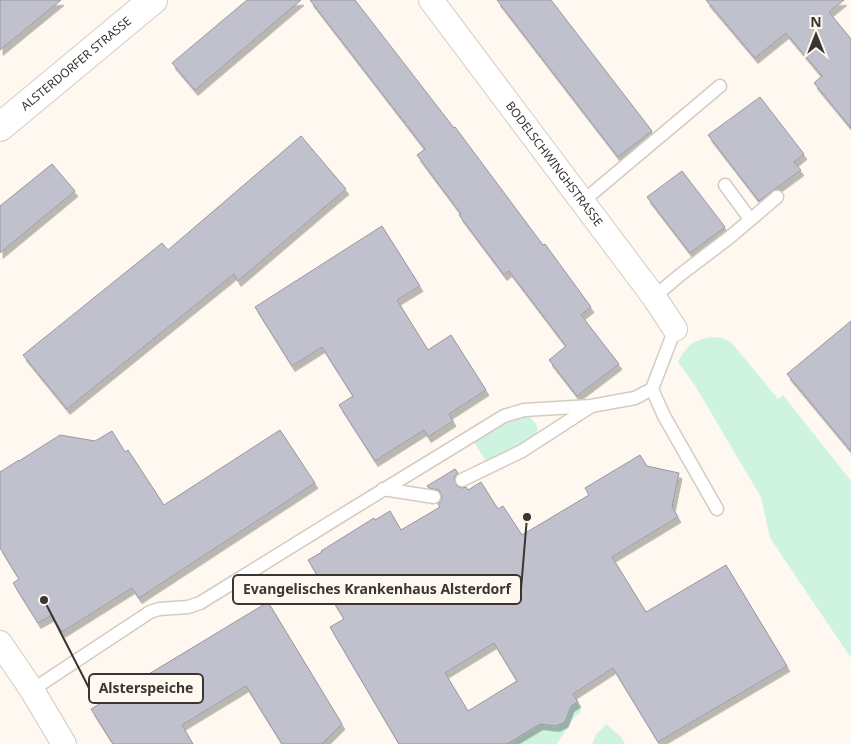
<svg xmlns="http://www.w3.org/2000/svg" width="851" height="744" viewBox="0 0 851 744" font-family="'Noto Sans',sans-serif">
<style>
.green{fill:#cef3e1}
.building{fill:#c0c1cd;stroke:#9798a3;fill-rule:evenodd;filter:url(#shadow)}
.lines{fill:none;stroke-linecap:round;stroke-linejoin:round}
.service-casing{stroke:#d4ccc2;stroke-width:15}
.minor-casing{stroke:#d4ccc2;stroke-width:26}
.tertiary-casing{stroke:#d4ccc2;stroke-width:30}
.service{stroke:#fff;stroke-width:12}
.minor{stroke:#fff;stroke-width:24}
.tertiary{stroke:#fff;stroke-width:28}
.labels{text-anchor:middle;stroke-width:4.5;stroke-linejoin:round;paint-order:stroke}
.street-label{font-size:12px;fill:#393632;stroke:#fef8f0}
.leader{fill:none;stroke:#393632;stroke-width:2}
.callout-dot{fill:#393632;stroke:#fef8f0;stroke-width:2}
.callout{fill:#fef8f0;stroke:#393632;stroke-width:2}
.callout-label{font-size:14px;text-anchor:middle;font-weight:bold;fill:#393632}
</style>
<defs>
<filter id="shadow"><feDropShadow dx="3" dy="5.5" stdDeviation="0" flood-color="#0004"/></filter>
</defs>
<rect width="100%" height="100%" fill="#fef8f0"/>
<!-- green -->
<g class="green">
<path d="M 710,337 L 721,338 L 731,342 L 778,399 L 783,395 L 851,481 L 851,658 L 770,538 L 761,497 L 694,384 L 678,362 C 688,344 691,342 710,337 Z"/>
<polygon points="524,416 531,418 536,424 538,429 536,435 508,453 486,461 473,441 508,421"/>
<path d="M 578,702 L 581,712 L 572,720 L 557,744 L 507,744 L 543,723 C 556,731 570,724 568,708 Z"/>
<polygon points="606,724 621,737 625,744 592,744 596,735"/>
</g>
<!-- building -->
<g class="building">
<polygon points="0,0 61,0 0,50"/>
<polygon points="247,0 301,0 195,90 172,63"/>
<polygon points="310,0 355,0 454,128 455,127 543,245 545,244 591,307 581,315 619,364 577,396 549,360 566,346 509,271 504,275 459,215 461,214 417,155 425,149"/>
<polygon points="497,0 551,0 652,131 618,157"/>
<polygon points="706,0 844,0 829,12 851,39 851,128 814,83 822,76 786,33 755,58"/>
<polygon points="760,97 804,154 794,162 801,170 759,201 708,135"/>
<polygon points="301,136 346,189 238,281 234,274 67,409 23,355 162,243 168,250"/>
<polygon points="52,164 75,191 0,253 0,206"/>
<polygon points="682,171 725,227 690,253 647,197"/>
<polygon points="382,226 420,286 397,300 428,350 451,335 486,390 449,414 453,421 428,437 424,430 375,461 339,405 353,396 322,347 292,366 255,307"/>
<polygon points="851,321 851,451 787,374"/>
<polygon points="280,430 315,483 139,598 132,588 62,632 52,615 38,623 13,583 19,579 0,548 0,472 19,460 19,461 60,435 95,441 112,431 125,452 128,450 164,505"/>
<path d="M 640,455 L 647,466 L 679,473 L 672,507 L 678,517 L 612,557 L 646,612 L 726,565 L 787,666 L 658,742 L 613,668 L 573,694 L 578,702 L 571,706 L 565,722 L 556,726 L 540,724 L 507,744 L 399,744 L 330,627 L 344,619 L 308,560 L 322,552 L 321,551 L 374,518 L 375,520 L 390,511 L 401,530 L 440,507 L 438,504 L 442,499 L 441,494 L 439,490 L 429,488 L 427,486 L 455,469 L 458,473 L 455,476 L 454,480 L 457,486 L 462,488 L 466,487 L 468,490 L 481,482 L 498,509 L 503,506 L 522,535 L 589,495 L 585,488 ZM 494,643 L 517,681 L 468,711 L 445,673 Z"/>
<polygon points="268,602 342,724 322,744 282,744 246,686 182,725 193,744 113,744 91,709"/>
</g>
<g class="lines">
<!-- service casing -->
<g class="service-casing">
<g id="service">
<polyline points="725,185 750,219"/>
<polyline points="582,202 720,86"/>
<polyline points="654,297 680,275 730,237 777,197"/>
<polyline points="652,389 664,416 717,509"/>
<polyline points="462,480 522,451 590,407"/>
<polyline points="383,489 434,497"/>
<polyline points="32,690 150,612 159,609 188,607 200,603 352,509 504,416 524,410 591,406 635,398 652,389 675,329"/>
</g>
</g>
<!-- minor casing -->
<g class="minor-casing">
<g id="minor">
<path id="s1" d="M 431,0 L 654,297 L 675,329"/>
<polyline points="0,643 32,690 64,744"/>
</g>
</g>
<!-- tertiary casing -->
<g class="tertiary-casing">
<g id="tertiary">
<path id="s2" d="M 0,127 L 153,0"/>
</g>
</g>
<!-- service -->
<use href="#service" class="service"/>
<!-- minor -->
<use href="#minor" class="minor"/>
<!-- tertiary -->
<use href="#tertiary" class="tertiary"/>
</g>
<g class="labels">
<!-- street labels -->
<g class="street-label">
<text dy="4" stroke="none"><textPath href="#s2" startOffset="99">ALSTERDORFER STRASSE</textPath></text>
<text dy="4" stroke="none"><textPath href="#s1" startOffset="205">BODELSCHWINGHSTRASSE</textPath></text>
</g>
</g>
<!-- callouts -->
<path class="leader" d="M527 517L521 589M44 600L89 688"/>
<g class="callout-dot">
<circle cx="527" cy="517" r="5"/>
<circle cx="44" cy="600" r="5"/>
</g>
<g class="callout">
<rect x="233" y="575" width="288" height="29" rx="5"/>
<rect x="89" y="674" width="114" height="29" rx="5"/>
</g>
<g class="callout-label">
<text x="377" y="594">Evangelisches Krankenhaus Alsterdorf</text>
<text x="146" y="693">Alsterspeiche</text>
</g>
<!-- north arrow -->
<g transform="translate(816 35)" stroke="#fef8f0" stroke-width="4" paint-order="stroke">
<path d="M0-4L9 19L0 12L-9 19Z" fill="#393632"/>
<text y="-8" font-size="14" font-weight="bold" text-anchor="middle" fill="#393632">N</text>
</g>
</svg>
